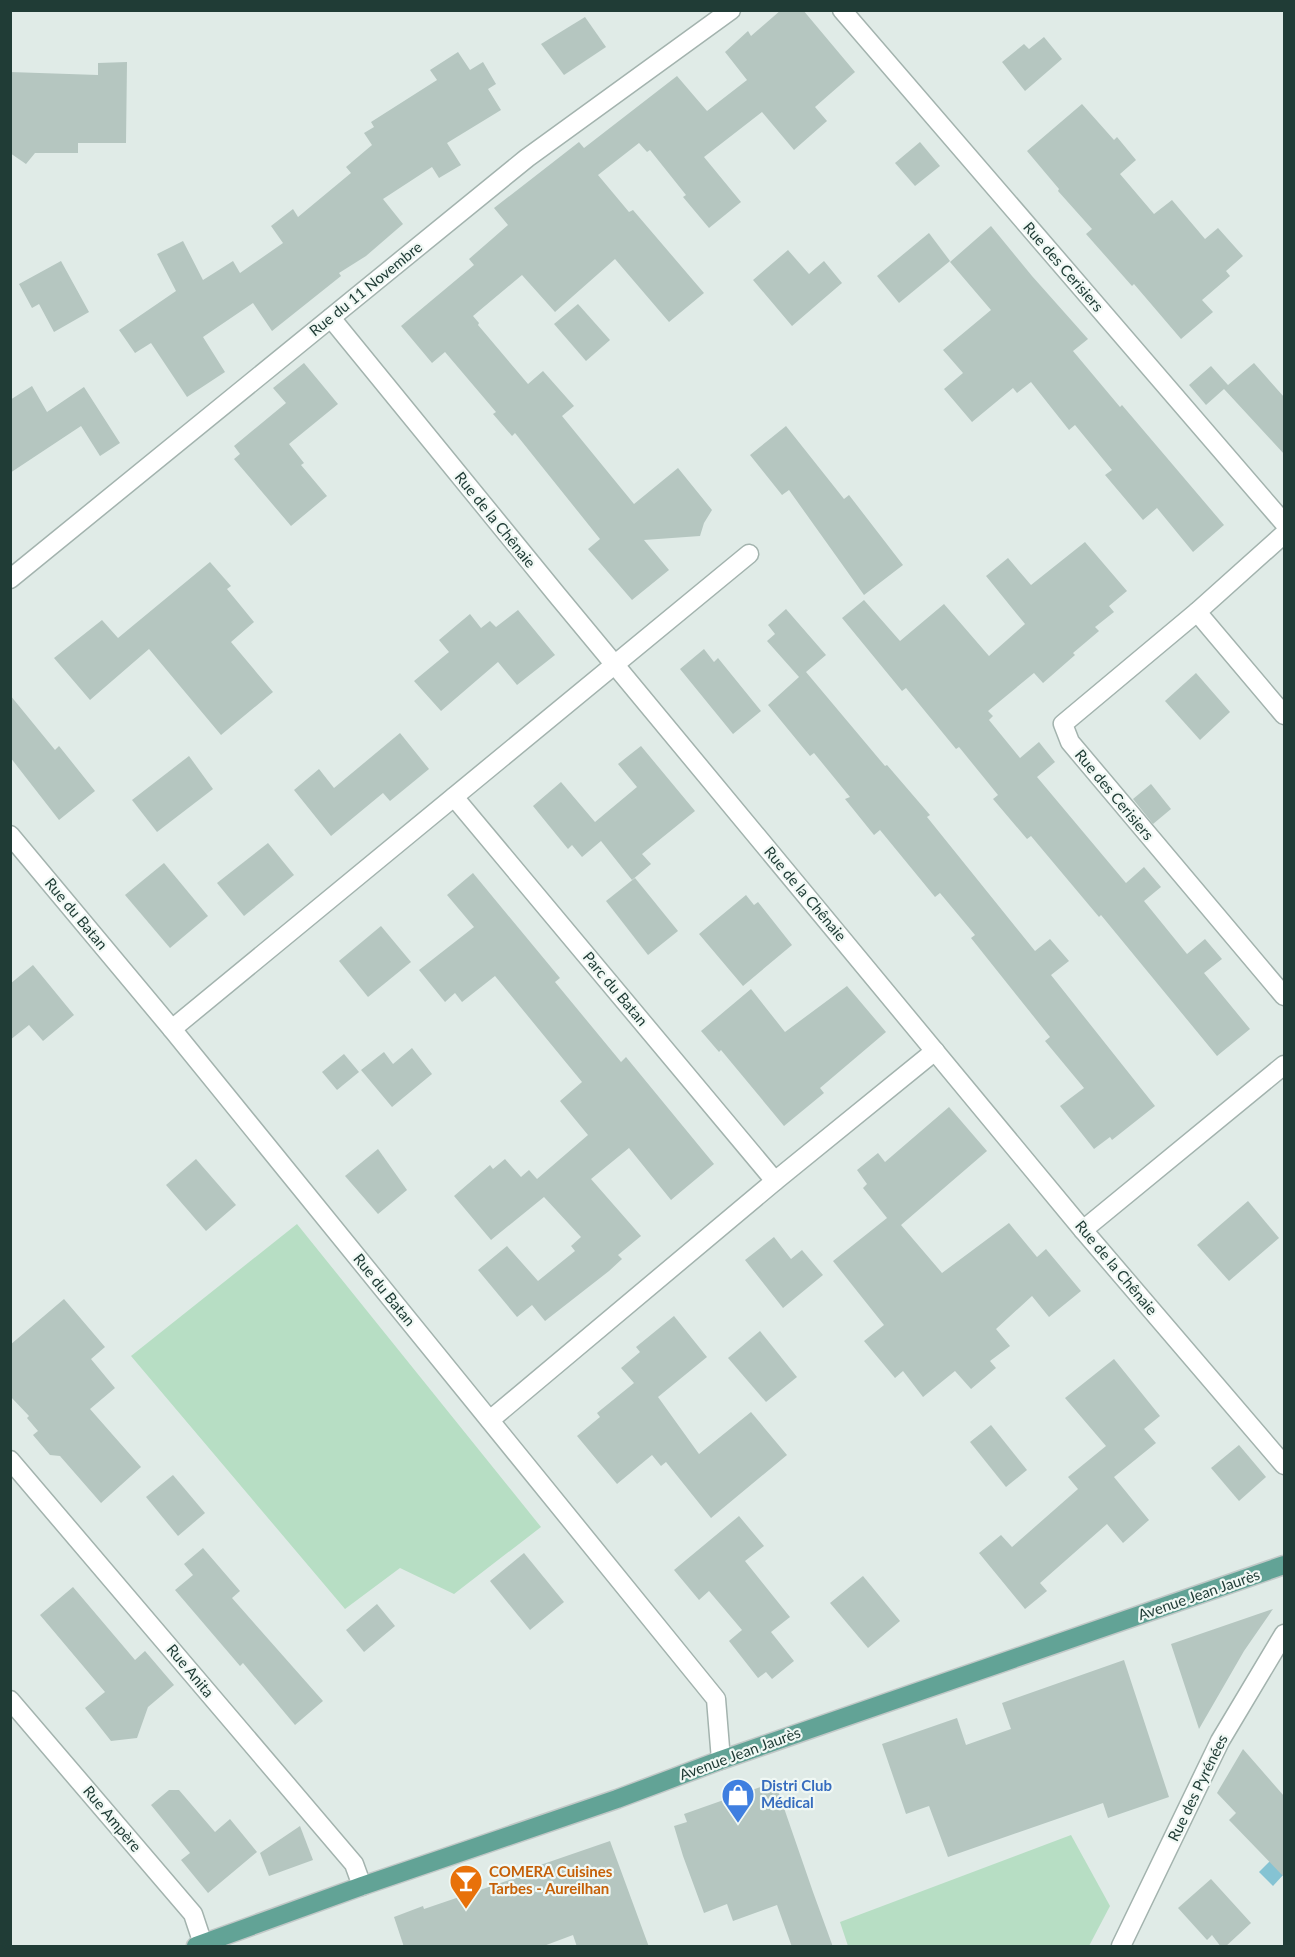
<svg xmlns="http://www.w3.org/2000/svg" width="1295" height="1957" viewBox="0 0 1295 1957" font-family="Lato,sans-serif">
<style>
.green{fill:#b7dec4}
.water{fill:#85c3d3}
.building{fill:#b5c6c0}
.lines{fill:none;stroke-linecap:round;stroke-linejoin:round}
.minor-casing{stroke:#a3b3ae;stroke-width:21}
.tertiary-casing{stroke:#a3b3ae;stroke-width:21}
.primary-casing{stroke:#c1c8c7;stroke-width:21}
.minor{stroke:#fff;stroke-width:18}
.tertiary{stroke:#fff;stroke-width:18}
.primary{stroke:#62a396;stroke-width:18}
.labels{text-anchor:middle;stroke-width:4.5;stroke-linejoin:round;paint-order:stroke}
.street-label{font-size:15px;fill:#203c36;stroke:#f0f8f4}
.shop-label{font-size:15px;font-weight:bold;fill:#366cbe;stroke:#f0f8f4;text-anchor:start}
.food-label{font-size:15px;font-weight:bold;fill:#c56008;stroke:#f0f8f4;text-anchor:start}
</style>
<rect width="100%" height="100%" fill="#e0ebe7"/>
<!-- green -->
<g class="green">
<polygon points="297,1224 541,1527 454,1594 400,1568 345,1609 131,1356"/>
<polygon points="1071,1835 1110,1906 1089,1946 848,1946 840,1922"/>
</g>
<!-- water -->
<polygon class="water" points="1284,1847 1284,1874 1273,1886 1259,1872"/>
<!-- building -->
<g class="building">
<polygon points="781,10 803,10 855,72 815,107 827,121 794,150 762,112 704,157 741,202 709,228 683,197 686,195 650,150 647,152 639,143 598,175 629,212 633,210 704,293 669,322 615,259 555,312 522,275 473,316 479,323 478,325 528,384 543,371 574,406 562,416 634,504 678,468 712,510 704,523 700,536 644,540 669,570 632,600 588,549 600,539 515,433 512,436 493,414 496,412 445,352 432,363 401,326 474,265 469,259 508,225 494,208 579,142 584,148 677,76 707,111 747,80 725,52 748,31 751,36"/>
<polygon points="585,17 606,47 564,75 541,44"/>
<polygon points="1044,37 1062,59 1025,91 1002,62 1024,44 1029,49"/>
<polygon points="458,52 470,70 483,62 496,84 488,89 501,110 447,143 461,165 439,178 432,167 383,199 403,224 366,256 339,273 341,276 272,331 253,303 203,337 225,372 187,397 151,343 135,353 119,330 176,291 157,254 183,241 203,280 233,261 240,273 283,243 271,226 293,209 298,217 351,173 346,167 372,145 364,133 374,127 371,122 437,80 430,70"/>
<polygon points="127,62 126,143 78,143 78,153 35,153 26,164 10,153 10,72 98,75 98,63"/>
<polygon points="1082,104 1114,140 1117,137 1136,160 1120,174 1154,214 1172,200 1205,239 1218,228 1243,256 1226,271 1230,276 1202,300 1213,312 1181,339 1134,284 1132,286 1086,234 1092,229 1058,191 1059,189 1027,151"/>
<polygon points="920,142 940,166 915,186 895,163"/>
<polygon points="991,226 1032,276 1088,339 1073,351 1120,407 1122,405 1224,525 1193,552 1157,508 1143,520 1105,475 1112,470 1075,425 1069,430 1031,382 1017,393 1013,388 972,422 944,389 963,373 943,350 991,310 950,262"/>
<polygon points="929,233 950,261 899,303 877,276"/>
<polygon points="788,250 809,274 824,261 842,283 792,326 753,280"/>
<polygon points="61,261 89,312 54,332 39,304 32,308 19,284"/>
<polygon points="578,304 610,340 586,361 554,324"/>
<polygon points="304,363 338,404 289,444 304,463 301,465 327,496 291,526 234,459 240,454 234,446 286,403 273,388"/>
<polygon points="1254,363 1284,397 1284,454 1224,389 1206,405 1189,385 1211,366 1228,385"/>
<polygon points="32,386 47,412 84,387 120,443 100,456 81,426 10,473 10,400"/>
<polygon points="786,426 844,499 849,495 903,565 864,595 789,490 782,495 750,455"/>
<polygon points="1085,542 1127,591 1109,606 1114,612 1095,627 1099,631 1073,653 1075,655 1043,683 1034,673 988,711 993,716 989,720 1020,758 1039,742 1055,762 1037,777 1126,883 1144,867 1161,887 1144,901 1187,954 1205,939 1222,959 1204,973 1250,1029 1217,1056 1101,915 1099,917 1031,836 1027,839 993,799 998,795 959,747 956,749 906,688 902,691 842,618 864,600 900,641 944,604 989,656 1025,624 986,576 1008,558 1031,585"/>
<polygon points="210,562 231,586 227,589 254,622 231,642 273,692 221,735 149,649 90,700 54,658 102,620 118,638"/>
<polygon points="786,609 826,655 806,672 885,766 887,765 930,815 927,817 1035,951 1050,939 1069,961 1051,975 1155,1106 1112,1140 1110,1137 1094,1149 1060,1106 1084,1088 1045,1041 1050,1037 971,938 975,935 940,893 935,897 880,830 874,835 845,799 850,797 814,753 810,756 768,705 799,677 767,641 775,634 768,625"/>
<polygon points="518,610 555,655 517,685 498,662 441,711 414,681 449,652 439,640 470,614 481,628 490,621 496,627"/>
<polygon points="704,649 714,662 718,658 761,711 733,734 680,669"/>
<polygon points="1196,673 1230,712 1200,740 1165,701"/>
<polygon points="10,695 55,750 59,746 95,791 59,820 10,757"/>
<polygon points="400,733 429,769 390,801 383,793 331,836 294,790 319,769 334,788"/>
<polygon points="641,746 695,811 642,854 651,864 632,880 601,841 582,857 572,845 568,849 533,806 561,782 595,822 637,787 618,764"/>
<polygon points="189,756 213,789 157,832 132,800"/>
<polygon points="1151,784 1171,809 1153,824 1133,799"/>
<polygon points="268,843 294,875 244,916 217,883"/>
<polygon points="164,863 208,916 170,948 125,895"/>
<polygon points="473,873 560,978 555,982 621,1062 626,1057 714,1164 671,1200 629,1148 591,1179 641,1236 618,1255 622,1259 609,1271 545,1321 532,1305 517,1317 478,1270 507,1246 538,1281 575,1251 571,1246 581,1237 544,1197 491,1240 454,1196 490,1165 493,1169 505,1159 521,1177 529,1170 537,1179 588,1135 560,1101 582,1082 495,976 462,1002 455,993 445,1002 419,970 474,927 447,895"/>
<polygon points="635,878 678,931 648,955 606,901"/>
<polygon points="746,895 754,905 758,902 792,945 743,986 699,934"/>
<polygon points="381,926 411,962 368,997 339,961"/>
<polygon points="33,965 74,1015 43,1041 29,1025 10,1040 10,984"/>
<polygon points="847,986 886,1032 820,1088 824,1093 784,1126 721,1050 719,1052 701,1031 751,989 785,1032"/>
<polygon points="412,1048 432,1074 392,1107 361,1070 384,1052 393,1064"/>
<polygon points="344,1054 359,1072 337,1090 322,1072"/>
<polygon points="949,1107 987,1151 901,1225 942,1273 1009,1223 1037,1257 1046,1249 1081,1291 1049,1317 1032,1296 996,1329 1010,1346 990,1361 996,1368 971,1389 955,1371 923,1397 903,1371 895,1378 864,1341 884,1325 833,1261 887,1218 863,1188 867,1184 857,1170 878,1153 885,1162"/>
<polygon points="378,1149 407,1190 378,1214 345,1176"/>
<polygon points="196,1159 236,1205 206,1231 166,1185"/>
<polygon points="1248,1201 1279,1238 1229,1281 1197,1245"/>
<polygon points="774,1237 791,1259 802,1250 823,1275 783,1308 745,1260"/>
<polygon points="64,1299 105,1347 91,1359 115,1388 90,1409 141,1467 101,1503 60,1456 50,1455 33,1435 38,1431 27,1418 29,1416 10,1396 10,1345"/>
<polygon points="674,1316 707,1357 658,1397 699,1454 751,1412 787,1455 711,1518 666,1462 661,1466 652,1455 617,1484 577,1436 600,1417 597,1413 634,1383 621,1368 640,1352 636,1347"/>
<polygon points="760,1331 797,1377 766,1402 728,1358"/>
<polygon points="1114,1359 1160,1416 1144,1429 1156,1443 1114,1477 1149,1520 1123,1543 1107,1524 1040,1583 1047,1591 1025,1609 979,1553 1001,1535 1012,1547 1078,1489 1068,1477 1106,1446 1065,1398"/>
<polygon points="991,1425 1027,1470 1006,1487 970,1442"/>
<polygon points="1239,1445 1266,1477 1239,1501 1211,1468"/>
<polygon points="173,1475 205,1513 178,1536 146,1497"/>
<polygon points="739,1516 764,1546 745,1561 790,1617 771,1632 794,1661 772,1679 766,1672 758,1678 729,1641 742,1630 709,1591 699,1600 674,1570"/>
<polygon points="203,1548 240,1591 232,1598 323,1701 295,1725 243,1663 240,1666 175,1590 193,1575 184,1564"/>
<polygon points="524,1553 564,1602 530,1630 490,1581"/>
<polygon points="863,1576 900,1621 868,1648 830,1603"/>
<polygon points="73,1587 135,1660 145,1651 174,1685 148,1707 137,1738 111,1741 85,1708 105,1692 40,1615"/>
<polygon points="377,1604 395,1626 364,1652 346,1630"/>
<polygon points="1273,1609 1244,1651 1199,1729 1171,1644"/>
<polygon points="1124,1660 1169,1797 1108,1818 1103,1803 948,1857 929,1806 906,1814 882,1744 957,1718 966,1745 1011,1729 1002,1703"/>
<polygon points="1243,1749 1284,1796 1284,1877 1229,1820 1236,1813 1217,1793"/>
<polygon points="775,1782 813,1892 833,1947 792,1947 777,1905 733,1921 727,1904 704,1913 683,1856 674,1826 687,1822 684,1814"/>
<polygon points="169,1790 179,1790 215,1832 230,1819 257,1852 208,1893 181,1860 190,1853 151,1805"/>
<polygon points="300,1826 313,1860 269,1876 260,1853"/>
<polygon points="610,1841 649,1947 577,1947 573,1935 541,1947 404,1947 394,1917 423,1906 424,1909 521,1876 520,1872"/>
<polygon points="1211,1879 1251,1923 1225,1947 1221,1947 1212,1935 1207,1940 1178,1908"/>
</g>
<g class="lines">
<!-- minor casing -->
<g class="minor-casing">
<g id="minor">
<polyline points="842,10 1284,523"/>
<polyline points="331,318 557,595 1083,1230 1284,1465"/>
<polyline points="1284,534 1197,612 1284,715"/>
<polyline points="1197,612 1063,724 1070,742 1284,996"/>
<polyline points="454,797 775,1181"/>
<polyline points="10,835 172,1029 716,1699 721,1760"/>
<polyline points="172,1029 749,554"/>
<polyline points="1083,1230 1284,1065"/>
<polyline points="490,1420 775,1181 935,1051"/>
<polyline points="10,1460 354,1864 362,1886"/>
<polyline points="10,1700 193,1914 203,1944"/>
</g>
</g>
<!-- tertiary casing -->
<g class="tertiary-casing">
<g id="tertiary">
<polyline points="10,579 527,158 731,10"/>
<polyline points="1121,1946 1220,1741 1284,1634"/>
</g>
</g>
<!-- primary casing -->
<g class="primary-casing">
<polyline id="primary" points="196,1946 362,1886 617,1799 721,1760 1284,1565"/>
</g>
<!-- minor -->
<use href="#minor" class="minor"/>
<!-- tertiary -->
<use href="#tertiary" class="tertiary"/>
<!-- primary -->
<use href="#primary" class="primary"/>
</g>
<!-- icons -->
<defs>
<g id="shop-pin" transform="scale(1.725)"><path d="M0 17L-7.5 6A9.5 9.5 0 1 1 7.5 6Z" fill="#3f7fe0" stroke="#f0f8f4"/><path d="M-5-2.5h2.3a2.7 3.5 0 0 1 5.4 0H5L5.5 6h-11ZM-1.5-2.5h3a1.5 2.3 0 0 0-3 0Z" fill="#fff"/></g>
<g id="bar-pin" transform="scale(1.725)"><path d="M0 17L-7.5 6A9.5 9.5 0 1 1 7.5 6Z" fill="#e8710a" stroke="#f0f8f4"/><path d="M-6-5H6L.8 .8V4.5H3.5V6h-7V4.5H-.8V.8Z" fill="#fff"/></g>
</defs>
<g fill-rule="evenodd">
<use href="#shop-pin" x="738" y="1795"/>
<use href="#bar-pin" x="466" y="1881"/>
</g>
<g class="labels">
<!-- street labels -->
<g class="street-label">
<text transform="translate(1063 267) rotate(49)" y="5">Rue des Cerisiers</text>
<text transform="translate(366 289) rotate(-39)" y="5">Rue du 11 Novembre</text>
<text transform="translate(495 520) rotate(51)" y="5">Rue de la Chênaie</text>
<text transform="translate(1114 795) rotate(50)" y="5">Rue des Cerisiers</text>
<text transform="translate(805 894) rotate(50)" y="5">Rue de la Chênaie</text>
<text transform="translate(76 914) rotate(50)" y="5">Rue du Batan</text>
<text transform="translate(615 989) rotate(50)" y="5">Parc du Batan</text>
<text transform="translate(1116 1268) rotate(50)" y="5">Rue de la Chênaie</text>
<text transform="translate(384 1290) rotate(51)" y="5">Rue du Batan</text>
<text transform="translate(1199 1595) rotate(-19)" y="5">Avenue Jean Jaurès</text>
<text transform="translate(190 1671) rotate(50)" y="5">Rue Anita</text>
<text transform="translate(740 1754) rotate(-20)" y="5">Avenue Jean Jaurès</text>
<text transform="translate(1198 1788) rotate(-64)" y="5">Rue des Pyrénées</text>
<text transform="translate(112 1819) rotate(50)" y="5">Rue Ampère</text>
</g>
<!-- shop labels -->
<g class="shop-label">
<text x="761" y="1791">Distri Club<tspan x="761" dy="17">Médical</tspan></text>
</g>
<!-- food labels -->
<g class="food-label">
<text x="489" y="1877">COMERA Cuisines<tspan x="489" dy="17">Tarbes - Aureilhan</tspan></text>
</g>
</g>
<!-- border -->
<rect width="1295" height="1957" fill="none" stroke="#203c36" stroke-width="24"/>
</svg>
